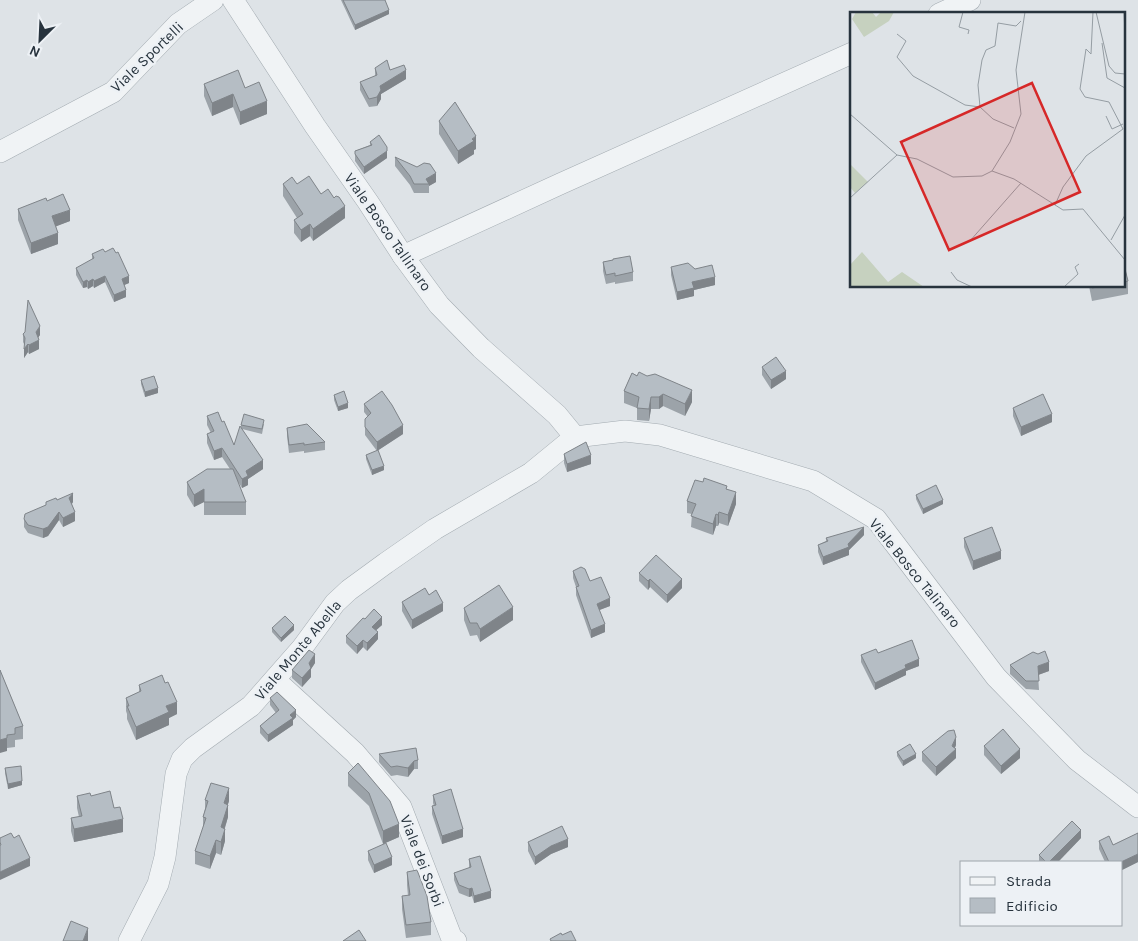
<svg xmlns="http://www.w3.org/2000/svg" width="1138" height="941" viewBox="0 0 1138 941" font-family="Karla,sans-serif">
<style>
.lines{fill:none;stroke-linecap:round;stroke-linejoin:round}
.minor-casing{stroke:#a3abb1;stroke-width:22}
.minor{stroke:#f0f3f5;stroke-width:21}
.wall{fill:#9ca3a9}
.shaded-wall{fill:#7f8489}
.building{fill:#b5bdc4;stroke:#7f8489}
.labels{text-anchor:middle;stroke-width:5;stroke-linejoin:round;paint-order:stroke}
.street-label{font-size:15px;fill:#27333d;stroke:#edf1f5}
.inset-road{fill:none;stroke:#959da3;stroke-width:1}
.view{fill:#d62828;fill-opacity:0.15;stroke:#d62828;stroke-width:2.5}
.inset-edge{fill:none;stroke:#27333d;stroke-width:2.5}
</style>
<rect width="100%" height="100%" fill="#dee3e7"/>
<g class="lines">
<!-- minor casing -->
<g class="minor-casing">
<g id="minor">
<polyline points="233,0 315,126 368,202 403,256 439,305 481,348 557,415 575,437"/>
<polyline points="939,14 970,0"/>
<polyline points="0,152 113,92 178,24 213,0"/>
<polyline points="403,256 560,184 852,53"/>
<polyline points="575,437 625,431 660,435 813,481 876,519 996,677 1077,760 1138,807"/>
<polyline points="275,680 355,753 401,807 452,939 456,941"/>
<polyline points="129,941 158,884 165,857 176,774 182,759 193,748 251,706 302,648 335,603 349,590 386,563 435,529 531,473 575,437"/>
</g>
</g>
<!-- minor -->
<use href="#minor" class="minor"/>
</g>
<!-- wall -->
<g class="wall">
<polygon points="341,0 385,0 389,14 355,30"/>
<polygon points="375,68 390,70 406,79 381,94 381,99 377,106 369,107 360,90 360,82 375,76"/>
<polygon points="204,84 245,88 267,114 240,125 233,107 212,116 204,96"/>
<polygon points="439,121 476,149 474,150 474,154 458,164 439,134"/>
<polygon points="370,142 387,151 387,158 364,174 355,161 355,151 370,145"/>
<polygon points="395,157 436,182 429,186 429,193 414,193 410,185 395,166"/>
<polygon points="283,184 297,184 321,194 345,218 313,241 310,236 301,242 294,233 294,220 297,218 283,196"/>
<polygon points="47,201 70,221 56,226 58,244 31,254 18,220 18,209"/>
<polygon points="105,252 129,283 124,285 126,297 114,302 105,282 94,288 93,286 88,289 87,287 83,288 76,275 76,268 92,260 92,254"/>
<polygon points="613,260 633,272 633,281 615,284 615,282 606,284 603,271 603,262"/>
<polygon points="1124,265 1128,281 1128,294 1092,301 1089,286 1124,286"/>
<polygon points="671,267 695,269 715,285 694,290 694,296 677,300 671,275"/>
<polygon points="23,334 40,335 38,337 39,349 29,354 28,352 24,358 25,346 23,342"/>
<polygon points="762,367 786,379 771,389 762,375"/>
<polygon points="632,373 692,402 685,416 663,406 659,409 651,409 649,421 637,420 637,408 624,403 624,391"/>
<polygon points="141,380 158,393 145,397 141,384"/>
<polygon points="334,395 348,408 338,411 334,400"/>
<polygon points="364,404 403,434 377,451 365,435 365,419 368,417 364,412"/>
<polygon points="1013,408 1052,422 1021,436 1013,416"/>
<polygon points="207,416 222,422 234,445 241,428 241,425 264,424 262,434 242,429 263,469 248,479 248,485 242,488 237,480 246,502 246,515 204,515 204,502 194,507 187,495 187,482 230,469 222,457 214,460 207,443 207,434 211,433 207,425"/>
<polygon points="287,428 325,442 325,450 304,453 304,451 289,453 287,436"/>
<polygon points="564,454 591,464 567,472 564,463"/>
<polygon points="366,455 384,470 372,475 366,459"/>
<polygon points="703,482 727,489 736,504 728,526 719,523 718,526 716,526 713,535 691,527 692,514 687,513 687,501"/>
<polygon points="916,495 943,504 923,514 916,499"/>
<polygon points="57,500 73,502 72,504 75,521 63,527 59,520 48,536 43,538 28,533 24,527 24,519 46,505 46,502"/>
<polygon points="864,535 849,550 849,555 823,565 818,552 818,545 826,541 826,538"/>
<polygon points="964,538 1001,559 973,570 964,547"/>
<polygon points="573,571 590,581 610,606 599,610 605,632 591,638 576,595 576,587 573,578"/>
<polygon points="639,573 682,588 667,603 650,587 648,590 639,581"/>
<polygon points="429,595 443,611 412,629 402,611 402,602"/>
<polygon points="464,608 513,620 480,642 477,635 470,636 464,620"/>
<polygon points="365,619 382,625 376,630 378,639 367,651 363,647 357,654 346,643 346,636"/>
<polygon points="272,628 294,630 281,642 272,632"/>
<polygon points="878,653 919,666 906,671 906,675 875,690 861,662 861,655"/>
<polygon points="315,663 311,669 311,677 302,687 292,678 292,670"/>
<polygon points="1010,665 1049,671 1038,675 1039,690 1026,689 1010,674"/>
<polygon points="0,670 23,726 23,739 15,740 15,747 7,748 7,751"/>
<polygon points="139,685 177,714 169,718 169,725 136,740 127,719 127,714 126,711 126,698 139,692"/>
<polygon points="270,698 296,717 293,720 293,725 268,742 260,733 260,726 276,713 270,705"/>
<polygon points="956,745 955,748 956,758 936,776 922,761 922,752"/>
<polygon points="984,746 1020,758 1001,774 984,755"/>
<polygon points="897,752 916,758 903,766 897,756"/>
<polygon points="379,754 418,760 418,769 414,769 408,777 397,775 391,776 379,762"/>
<polygon points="358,763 399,837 383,844 369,806 348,786 348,773"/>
<polygon points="5,768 22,785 8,789 5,773"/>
<polygon points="433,795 463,837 442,844 432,814 432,806 434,806 433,803"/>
<polygon points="77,796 91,796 123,832 74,842 71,831 71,818 79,817 77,808"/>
<polygon points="205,800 229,801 228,804 228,817 225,828 225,841 221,855 216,853 210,869 195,864 195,851 203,828 203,817 205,809"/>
<polygon points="1138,833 1138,862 1122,870 1122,862 1105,862 1099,849 1099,841 1113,845"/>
<polygon points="1081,838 1058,862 1039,862 1039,855"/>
<polygon points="528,842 568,847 551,854 535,865 528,851"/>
<polygon points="368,851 392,865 374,873 368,860"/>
<polygon points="469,859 491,898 474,903 472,896 469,897 459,893 454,880 454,873 469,868"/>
<polygon points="407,872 431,922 431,935 406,938 402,909 402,896 408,896 407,885"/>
</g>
<!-- shaded-wall -->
<g class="shaded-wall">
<polygon points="389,10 389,14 355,30 355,25"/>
<polygon points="406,70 406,79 381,94 381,99 377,106 377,97 380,86"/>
<polygon points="233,94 233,107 212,116 212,103"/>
<polygon points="267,101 267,114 240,125 240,112"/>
<polygon points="476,136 476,149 474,150 474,154 458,164 458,151"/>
<polygon points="387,151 387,158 364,174 364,167"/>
<polygon points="436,173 436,182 429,186 429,184 426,179"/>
<polygon points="345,206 345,218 313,241 313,229"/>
<polygon points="70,210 70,221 52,228 52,216"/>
<polygon points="310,224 310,236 301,242 301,230"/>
<polygon points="58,233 58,244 31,254 31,243"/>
<polygon points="105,276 105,282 94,288 94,281"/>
<polygon points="129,276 129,283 122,286 122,279"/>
<polygon points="715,277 715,285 694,290 694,296 677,300 677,292 692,282"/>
<polygon points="93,279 93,286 88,289 88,282"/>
<polygon points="87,280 87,287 83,288 83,282"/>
<polygon points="126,290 126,297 114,302 114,295"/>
<polygon points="40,326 40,335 36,341 36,332"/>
<polygon points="39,340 39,349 29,354 29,345"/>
<polygon points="28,344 28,352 24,358 24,349"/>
<polygon points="786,371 786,379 771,389 771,380"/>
<polygon points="158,388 158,393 145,397 145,392"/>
<polygon points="692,390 692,402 685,416 685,404"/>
<polygon points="663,394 663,406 659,409 659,397"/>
<polygon points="651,397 651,409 649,421 649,409"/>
<polygon points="348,403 348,408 338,411 338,407"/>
<polygon points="1052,414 1052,422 1021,436 1021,427"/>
<polygon points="403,425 403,434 377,451 377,442"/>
<polygon points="222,448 222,457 214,460 214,451"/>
<polygon points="591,455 591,464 567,472 567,464"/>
<polygon points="263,460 263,469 248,479 248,485 242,488 242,479 246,471"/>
<polygon points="384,466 384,470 372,475 372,470"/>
<polygon points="204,489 204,502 194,507 194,495"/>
<polygon points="736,492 736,504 728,526 728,515"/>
<polygon points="73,493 73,502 69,507 69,498"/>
<polygon points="943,500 943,504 923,514 923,509"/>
<polygon points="59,512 59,520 48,536 43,538 43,529"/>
<polygon points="75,512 75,521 63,527 63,518"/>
<polygon points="719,512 719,523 718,526 718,515"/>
<polygon points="716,514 716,526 713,535 713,524"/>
<polygon points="864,527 864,535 849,550 849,555 823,565 823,557 848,544"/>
<polygon points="1001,551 1001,559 973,570 973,561"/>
<polygon points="650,579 650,587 648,590 648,581"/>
<polygon points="682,579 682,588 667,603 667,595"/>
<polygon points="610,598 610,606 597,611 597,604"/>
<polygon points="443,603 443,611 412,629 412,620"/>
<polygon points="513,607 513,620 480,642 480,629"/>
<polygon points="382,617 382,625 372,634 372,627"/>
<polygon points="605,624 605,632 591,638 591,630"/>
<polygon points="294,625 294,630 281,642 281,638"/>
<polygon points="378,632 378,639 367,651 367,643"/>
<polygon points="363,640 363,647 357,654 357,646"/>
<polygon points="315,654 315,663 311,669 311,677 302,687 302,678 309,663"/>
<polygon points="919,659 919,666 906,671 906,675 875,690 875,683 905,665"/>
<polygon points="1049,662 1049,671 1038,675 1038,666"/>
<polygon points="177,702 177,714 169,718 169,725 136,740 136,727 166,706"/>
<polygon points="296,710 296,717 293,720 293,725 268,742 268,735 290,715"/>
<polygon points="956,737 956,745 953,752 956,749 956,758 936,776 936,767 952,746"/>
<polygon points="7,738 7,751 0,753 0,740"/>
<polygon points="1020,749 1020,758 1001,774 1001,766"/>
<polygon points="916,754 916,758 903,766 903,761"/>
<polygon points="414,761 414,769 408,777 408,768"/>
<polygon points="22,781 22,785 8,789 8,784"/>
<polygon points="229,788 229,801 224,816 224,803"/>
<polygon points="228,805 228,817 221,840 221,827"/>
<polygon points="123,819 123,832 74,842 74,829"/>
<polygon points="399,824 399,837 383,844 383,831"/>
<polygon points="225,829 225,841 221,855 221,842"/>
<polygon points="463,829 463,837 442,844 442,836"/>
<polygon points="1081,830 1081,838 1058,862 1049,862"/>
<polygon points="568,839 568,847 551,854 535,865 535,857 551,846"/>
<polygon points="216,840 216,853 210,869 210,856"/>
<polygon points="1138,854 1138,862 1122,870 1122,862 1121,862"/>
<polygon points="392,857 392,865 374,873 374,865"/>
<polygon points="30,858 30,866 0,880 0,872"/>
<polygon points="472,888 472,896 469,897 469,889"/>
<polygon points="491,891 491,898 474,903 474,896"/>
<polygon points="88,928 88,941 83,941"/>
</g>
<!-- building -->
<g class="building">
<polygon points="343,0 385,0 389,10 355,25"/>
<polygon points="387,60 390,70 404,65 406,70 380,86 381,90 377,97 369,99 360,82 377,75 375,68"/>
<polygon points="238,70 245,88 259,82 267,101 240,112 233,94 212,103 204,84"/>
<polygon points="455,102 476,136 472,139 474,141 458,151 439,121"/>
<polygon points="379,135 387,147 387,151 364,167 355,154 355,151 372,145 370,142"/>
<polygon points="395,157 417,167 424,163 430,164 436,173 426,179 429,184 414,184 410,176"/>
<polygon points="309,176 321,194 328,189 334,198 336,196 339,197 345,206 313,229 310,224 301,230 294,220 303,214 283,184 292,177 297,184"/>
<polygon points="63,194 70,210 52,216 58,233 31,243 18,209 46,198 47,201"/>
<polygon points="113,248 116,253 118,252 129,276 122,279 126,290 114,295 105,276 94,281 93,279 88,282 87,280 83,282 76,268 94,258 92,254 103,249 105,252"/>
<polygon points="630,256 633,272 615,276 615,273 606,275 603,262 613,260 613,259"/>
<polygon points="688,263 695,269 712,265 715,277 692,282 694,288 677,292 671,267"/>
<polygon points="1124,265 1128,281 1124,282"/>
<polygon points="1092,286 1103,286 1092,288"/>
<polygon points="28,300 40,326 36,332 39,340 29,345 28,344 24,349 25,338 23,334 25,332"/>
<polygon points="776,357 786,371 771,380 762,367"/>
<polygon points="639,372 647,376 655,374 692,390 685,404 663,394 659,397 651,397 649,409 637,408 639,397 624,391 632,373 637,376"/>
<polygon points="154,376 158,388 145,392 141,380"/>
<polygon points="344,391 348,403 338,407 334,395"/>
<polygon points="382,391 392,405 403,425 377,442 365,427 365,419 371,413 364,404"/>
<polygon points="1043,394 1052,414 1021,427 1013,408"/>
<polygon points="218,412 222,422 224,421 234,445 240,426 263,460 246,471 248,476 242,479 222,448 214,451 207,434 214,431 207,416"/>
<polygon points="244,414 264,420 262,429 241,425"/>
<polygon points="307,424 325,442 304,445 304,443 289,445 287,428"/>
<polygon points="586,442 591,455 567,464 564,454"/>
<polygon points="378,450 384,466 372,470 366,455"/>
<polygon points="207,469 233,469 246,502 204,502 204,489 194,495 187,482"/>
<polygon points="704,478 727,486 726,489 736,492 728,515 719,512 718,515 716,514 713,524 691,516 696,504 687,501 695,480 703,482"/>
<polygon points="936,485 943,500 923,509 916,495"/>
<polygon points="73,493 69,498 75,512 63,518 59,512 48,527 43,529 28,525 24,519 25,514 46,505 46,502 56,498 57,500"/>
<polygon points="864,527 848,544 849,547 823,557 818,545 828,541 826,538"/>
<polygon points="992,527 1001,551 973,561 964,538"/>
<polygon points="656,555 682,579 667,595 650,579 648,581 639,573"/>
<polygon points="581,567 585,569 590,581 601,577 610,598 597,604 605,624 591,630 576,587 579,586 573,571"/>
<polygon points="499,585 513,607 480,629 477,623 470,623 464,608"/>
<polygon points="425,588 429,595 436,590 443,603 412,620 402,602"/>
<polygon points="374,609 382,617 372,627 378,632 367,643 363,640 357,646 346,636 363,618 365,619"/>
<polygon points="285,616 294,625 281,638 272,628"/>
<polygon points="912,640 919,659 905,665 906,668 875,683 861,655 876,649 878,653"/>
<polygon points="309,650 315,654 309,663 311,668 302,678 292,670"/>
<polygon points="1045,651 1049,662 1038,666 1039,681 1026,681 1010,665 1033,652 1038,654"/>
<polygon points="0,670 23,726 15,728 15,734 7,735 7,738 0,740"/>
<polygon points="162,675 165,683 168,682 177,702 166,706 169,712 136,727 127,706 129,706 126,698 141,691 139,685"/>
<polygon points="277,692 296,710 290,715 293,718 268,735 260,726 279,710 270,698"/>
<polygon points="1003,729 1020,749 1001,766 984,746"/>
<polygon points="954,730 956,737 952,746 956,749 936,767 922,752 948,731"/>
<polygon points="910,744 916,754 903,761 897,752"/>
<polygon points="416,748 418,760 414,761 408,768 397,766 391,767 379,754"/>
<polygon points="358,763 390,801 399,824 383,831 369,793 348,773"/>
<polygon points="21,766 22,781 8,784 5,768"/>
<polygon points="211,783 229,788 224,803 228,805 221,827 225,829 221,842 216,840 210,856 195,851 206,818 203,817 208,801 205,800"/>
<polygon points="451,789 463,829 442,836 432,806 436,805 433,795"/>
<polygon points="110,791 114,808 120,807 123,819 74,829 71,818 82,816 77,796 90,793 91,796"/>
<polygon points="1072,821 1081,830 1049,862 1046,862 1039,855"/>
<polygon points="562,826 568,839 551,846 535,857 528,842"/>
<polygon points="11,833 14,838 19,835 30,858 0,872 0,845 1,845 0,842 0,838"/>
<polygon points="1138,833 1138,854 1121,862 1109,862 1099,841 1109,836 1113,845"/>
<polygon points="386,843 392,857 374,865 368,851"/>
<polygon points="480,856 491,891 474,896 472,888 469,889 459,885 454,873 471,867 469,859"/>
<polygon points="417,870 427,896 431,922 406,925 402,896 410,895 407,872"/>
<polygon points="71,921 88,928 83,941 63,941"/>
<polygon points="359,930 366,941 343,941"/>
<polygon points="571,931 576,941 551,941 550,939 561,933 562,935"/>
</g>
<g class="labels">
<!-- street labels -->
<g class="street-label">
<text transform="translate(147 57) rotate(-44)" y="5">Viale Sportelli</text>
<text transform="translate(388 232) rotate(55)" y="5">Viale Bosco Tallinaro</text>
<text transform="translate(915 573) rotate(51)" y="5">Viale Bosco Talinaro</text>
<text transform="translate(298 650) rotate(-50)" y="5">Viale Monte Abella</text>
<text transform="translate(422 861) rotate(69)" y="5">Viale dei Sorbi</text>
</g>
</g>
<!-- overview -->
<g transform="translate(850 12)">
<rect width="275" height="275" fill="#dee3e7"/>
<path d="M 6,0 L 22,0 L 26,5 L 31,0 L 44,0 L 39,9 L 14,25 L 2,7 ZM 0,152 L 18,170 L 5,181 L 0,175 ZM 12,240 L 38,270 L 52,260 L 74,275 L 0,275 L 0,253 Z" fill="#c6d1bf"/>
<path class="inset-road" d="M 113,0 L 109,15 L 119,18 L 118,22M 246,0 L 259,54 L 265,61 L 275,62M 274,0 L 275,22M 47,22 L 56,29 L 47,45 L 63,64 L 115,93 L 130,95 L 143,107 L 164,116M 252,31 L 257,66 L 275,76M 130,95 L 128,73 L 132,48 L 136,38 L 145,34 L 148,11 L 166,14 L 171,9M 0,102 L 47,143 L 67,147 L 103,165 L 132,164 L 142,159M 256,104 L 262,117 L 273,112M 142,159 L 164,167 L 213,198 L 233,197 L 275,248M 142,159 L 160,130 L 171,102 L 166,58 L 175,0M 0,186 L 47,143M 205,193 L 213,175 L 236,144 L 273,117 L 259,90 L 235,85 L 230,77 L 236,37 L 241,42 L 243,0M 261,228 L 275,203M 119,230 L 171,171M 101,260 L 107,268 L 122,275M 214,275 L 228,262 L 225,255 L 229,252"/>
<path class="view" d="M 182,71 L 230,180 L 99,238 L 51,130 Z"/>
<rect width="275" height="275" class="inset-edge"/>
</g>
<!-- legend -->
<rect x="960" y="861" width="162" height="65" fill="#edf1f5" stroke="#9ea5ab"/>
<rect x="970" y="877" width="25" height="8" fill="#f0f3f5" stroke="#9ea5ab"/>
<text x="1006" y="886" font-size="15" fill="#27333d">Strada</text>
<rect x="970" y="898" width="25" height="15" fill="#b5bdc4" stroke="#9ea5ab"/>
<text x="1006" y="911" font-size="15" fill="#27333d">Edificio</text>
<!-- north arrow -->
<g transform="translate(40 40) rotate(204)" stroke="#edf1f5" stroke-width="4" paint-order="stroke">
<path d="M0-4L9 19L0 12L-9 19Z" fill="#27333d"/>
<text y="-8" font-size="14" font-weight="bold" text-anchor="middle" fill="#27333d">N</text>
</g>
</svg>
